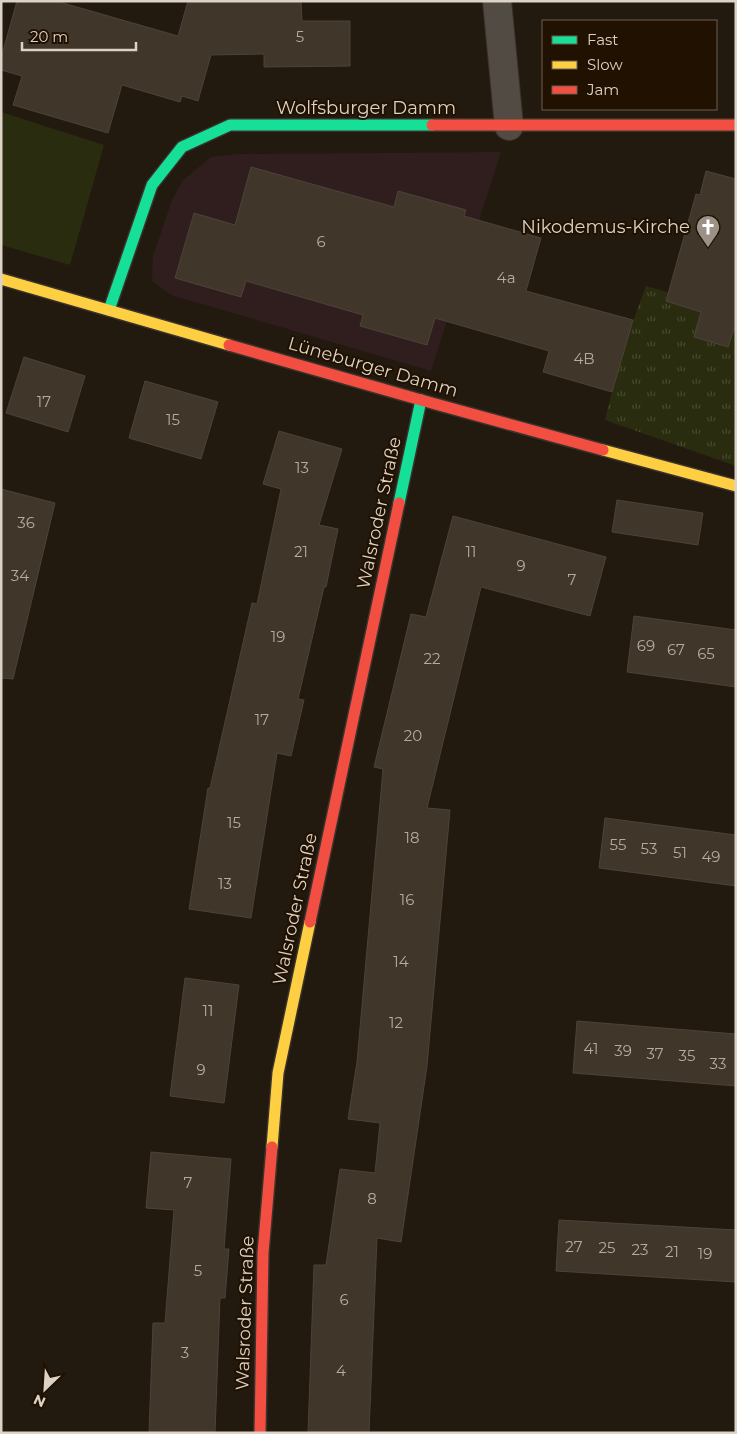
<svg xmlns="http://www.w3.org/2000/svg" width="737" height="1434" viewBox="0 0 737 1434" font-family="Montserrat,sans-serif">
<style>
.education{fill:#301e1e}
.grass{fill:url(#grass-tufts)}
.park{fill:#2a2c0f}
.building{fill:#41362a;stroke:#4b433b}
.lines{fill:none;stroke-linecap:round;stroke-linejoin:round}
.street-casing{stroke:#3a332c;stroke-width:30}
.fast-casing{stroke:#3a332c;stroke-width:14}
.slow-casing{stroke:#3a332c;stroke-width:14}
.jam-casing{stroke:#3a332c;stroke-width:14}
.street{stroke:#524b43;stroke-width:28}
.fast{stroke:#16e098;stroke-width:11}
.slow{stroke:#ffcf43;stroke-width:11}
.jam{stroke:#f24e42;stroke-width:11}
.labels{text-anchor:middle;stroke-width:4;stroke-linejoin:round;paint-order:stroke}
.number-label{font-size:15px;fill:#b6ab9f}
.street-label{font-size:18px;fill:#ddd2c6;stroke:#201101}
.poi-label{font-size:18px;fill:#ddd2c6;stroke:#201101;text-anchor:end}
</style>
<defs>
<pattern id="grass-tufts" width="24" height="20" patternUnits="userSpaceOnUse" patternTransform="scale(1.25)"><rect width="24" height="20" fill="#2a2c0f"/><path d="M3 7l-1-3M5 7V3M7 7l1-3M15 17l-1-3M17 17v-4M19 17l1-3" fill="none" stroke="#484a30"/></pattern>
</defs>
<rect width="100%" height="100%" fill="#22190f"/>
<!-- education -->
<polygon class="education" points="501,152 431,371 171,295 152,281 153,256 172,200 183,180 211,157 238,154"/>
<!-- grass -->
<path class="grass" d="M 646,286 L 736,312 L 736,466 L 605,420 C 616,374 629,330 646,286 Z"/>
<!-- park -->
<polygon class="park" points="1,112 104,145 70,265 1,245"/>
<!-- building -->
<g class="building">
<polygon points="17,1 56,1 178,36 188,1 301,1 302,21 350,21 350,66 264,67 264,54 211,55 198,101 182,96 180,102 122,85 108,133 13,105 22,76 1,70 1,58"/>
<polygon points="251,167 394,207 398,191 466,210 464,216 541,238 526,291 633,320 612,392 543,372 549,351 435,318 427,345 360,326 363,315 246,281 241,297 175,278 194,213 235,225"/>
<polygon points="706,171 736,179 736,323 728,347 694,337 701,312 666,301 696,194 700,195"/>
<polygon points="24,357 85,376 68,432 6,413"/>
<polygon points="145,381 218,402 201,459 129,438"/>
<polygon points="279,431 342,449 319,525 338,529 326,587 324,587 298,699 304,700 291,756 277,753 251,918 189,909 208,788 210,788 252,603 257,604 281,489 263,484"/>
<polygon points="1,489 55,503 13,679 1,678"/>
<polygon points="617,500 703,513 698,545 612,532"/>
<polygon points="453,516 606,557 590,616 481,587 427,808 450,810 427,1066 401,1242 377,1238 369,1433 308,1433 314,1265 326,1265 340,1169 375,1173 380,1123 348,1119 357,1062 383,769 374,767 411,614 426,617"/>
<polygon points="634,616 736,630 736,687 627,672"/>
<polygon points="605,818 736,835 736,886 599,868"/>
<polygon points="185,978 239,985 224,1103 170,1096"/>
<polygon points="577,1021 736,1034 736,1086 573,1073"/>
<polygon points="151,1152 231,1159 224,1249 229,1249 225,1298 220,1298 215,1433 149,1433 153,1323 165,1323 174,1210 146,1208"/>
<polygon points="559,1220 736,1230 736,1282 556,1271"/>
</g>
<g class="lines">
<!-- street casing -->
<g class="street-casing">
<polyline id="street" points="497,1 509,126"/>
</g>
<!-- fast casing -->
<g class="fast-casing">
<g id="fast">
<polyline points="109,310 152,185 182,147 230,125 432,125"/>
<polyline points="399,503 421,400"/>
</g>
</g>
<!-- slow casing -->
<g class="slow-casing">
<g id="slow">
<polyline points="1,279 229,345"/>
<polyline points="603,450 736,486"/>
<polyline points="272,1147 278,1073 310,922"/>
</g>
</g>
<!-- jam casing -->
<g class="jam-casing">
<g id="jam">
<polyline points="432,125 736,125"/>
<polyline points="229,345 421,400 603,450"/>
<polyline points="310,922 399,503"/>
<polyline points="260,1433 263,1253 272,1147"/>
</g>
</g>
<!-- street -->
<use href="#street" class="street"/>
<!-- fast -->
<use href="#fast" class="fast"/>
<!-- slow -->
<use href="#slow" class="slow"/>
<!-- jam -->
<use href="#jam" class="jam"/>
</g>
<!-- icons -->
<defs>
<g id="church-pin" transform="scale(1.25)"><path d="M0 17L-7.5 6A9.5 9.5 0 1 1 7.5 6Z" fill="#9c9186" stroke="#201101"/><path d="M-1.2-6h2.4v3.5h3.3v2.4h-3.3V6h-2.4V-.1h-3.3v-2.4h3.3Z" fill="#fff"/></g>
</defs>
<g fill-rule="evenodd">
<use href="#church-pin" x="708" y="227"/>
</g>
<g class="labels">
<!-- number labels -->
<g class="number-label">
<text x="300" y="42">5</text>
<text x="321" y="247">6</text>
<text x="506" y="283">4a</text>
<text x="584" y="364">4B</text>
<text x="44" y="407">17</text>
<text x="173" y="425">15</text>
<text x="302" y="473">13</text>
<text x="26" y="528">36</text>
<text x="301" y="557">21</text>
<text x="471" y="557">11</text>
<text x="521" y="571">9</text>
<text x="20" y="581">34</text>
<text x="572" y="585">7</text>
<text x="278" y="642">19</text>
<text x="646" y="651">69</text>
<text x="676" y="655">67</text>
<text x="706" y="659">65</text>
<text x="432" y="664">22</text>
<text x="262" y="725">17</text>
<text x="413" y="741">20</text>
<text x="234" y="828">15</text>
<text x="412" y="843">18</text>
<text x="618" y="850">55</text>
<text x="649" y="854">53</text>
<text x="680" y="858">51</text>
<text x="711" y="862">49</text>
<text x="225" y="889">13</text>
<text x="407" y="905">16</text>
<text x="401" y="967">14</text>
<text x="208" y="1016">11</text>
<text x="396" y="1028">12</text>
<text x="591" y="1054">41</text>
<text x="623" y="1056">39</text>
<text x="655" y="1059">37</text>
<text x="687" y="1061">35</text>
<text x="718" y="1069">33</text>
<text x="201" y="1075">9</text>
<text x="188" y="1188">7</text>
<text x="372" y="1204">8</text>
<text x="574" y="1252">27</text>
<text x="607" y="1253">25</text>
<text x="640" y="1255">23</text>
<text x="672" y="1257">21</text>
<text x="705" y="1259">19</text>
<text x="198" y="1276">5</text>
<text x="344" y="1305">6</text>
<text x="185" y="1358">3</text>
<text x="341" y="1376">4</text>
</g>
<!-- street labels -->
<g class="street-label">
<text x="366" y="114">Wolfsburger Damm</text>
<text transform="translate(373 367) rotate(16)" y="6">Lüneburger Damm</text>
<text transform="translate(379 513) rotate(-78)" y="6">Walsroder Straße</text>
<text transform="translate(295 909) rotate(-78)" y="6">Walsroder Straße</text>
<text transform="translate(245 1313) rotate(-88)" y="6">Walsroder Straße</text>
</g>
<!-- poi labels -->
<g class="poi-label">
<text x="690" y="233">Nikodemus-Kirche</text>
</g>
</g>
<!-- border -->
<rect width="737" height="1434" fill="none" stroke="#ddd2c6" stroke-width="5"/>
<!-- legend -->
<rect x="542" y="20" width="175" height="90" fill="#201101" stroke="#6c5e50"/>
<rect x="552" y="36" width="25" height="8" fill="#16e098" stroke="#6c5e50"/>
<text x="587" y="45" font-size="15" fill="#ddd2c6">Fast</text>
<rect x="552" y="61" width="25" height="8" fill="#ffcf43" stroke="#6c5e50"/>
<text x="587" y="70" font-size="15" fill="#ddd2c6">Slow</text>
<rect x="552" y="86" width="25" height="8" fill="#f24e42" stroke="#6c5e50"/>
<text x="587" y="95" font-size="15" fill="#ddd2c6">Jam</text>
<!-- north arrow -->
<g transform="translate(45 1389) rotate(205)" stroke="#201101" stroke-width="4" paint-order="stroke">
<path d="M0-4L9 19L0 12L-9 19Z" fill="#ddd2c6"/>
<text y="-8" font-size="14" font-weight="bold" text-anchor="middle" fill="#ddd2c6">N</text>
</g>
<!-- scale -->
<path d="M22 42v8h114v-8" fill="none" stroke="#ddd2c6" stroke-width="2.5"/>
<text x="30" y="42" font-size="15" fill="#ddd2c6" stroke="#201101" stroke-width="4" paint-order="stroke">20 m</text>
</svg>
